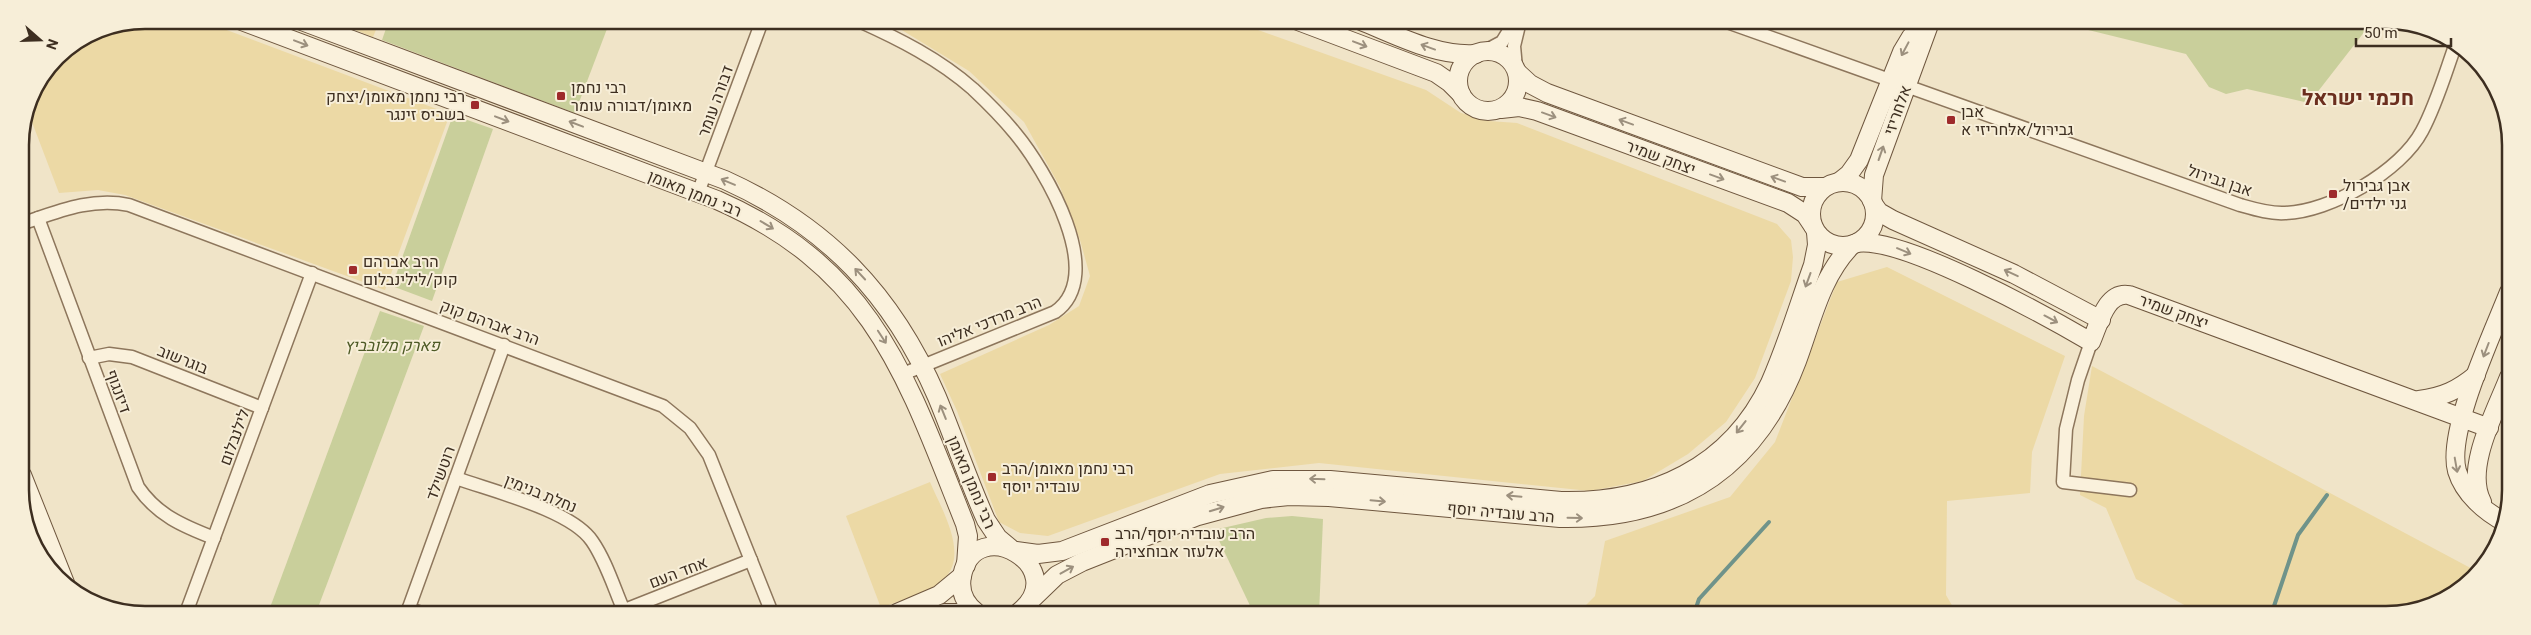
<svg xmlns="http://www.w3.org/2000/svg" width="2531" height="635" viewBox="0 0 2531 635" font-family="Georgia,Heebo,serif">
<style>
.green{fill:#c9cf9b}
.sand{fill:#ecd9a5}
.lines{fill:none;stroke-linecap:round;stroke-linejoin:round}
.stream{stroke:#6f938a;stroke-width:4}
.street-casing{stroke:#8d765c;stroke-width:15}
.secondary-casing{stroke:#6f573f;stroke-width:20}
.street{stroke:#faf1dc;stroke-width:12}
.secondary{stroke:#faf1dc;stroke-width:18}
.oneway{stroke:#9c907e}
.poi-dot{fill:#9e2a2b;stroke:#f7eed8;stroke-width:2}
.labels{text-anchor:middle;stroke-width:4;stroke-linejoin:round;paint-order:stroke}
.poi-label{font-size:16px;fill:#3d2e20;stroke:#f7eed8;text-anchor:start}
.street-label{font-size:16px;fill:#3d2e20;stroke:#f7eed8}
.park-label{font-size:16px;font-style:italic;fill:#4d5a26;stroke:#f7eed8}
.district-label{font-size:21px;font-weight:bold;fill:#6b2e1e;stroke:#f7eed8}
.rim{fill:none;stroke:#3d2e20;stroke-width:2.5}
</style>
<rect width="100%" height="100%" fill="#f0e4c8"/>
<!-- green -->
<g class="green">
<polygon points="389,20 610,21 575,113 382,40"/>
<polygon points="2077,22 2372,22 2309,103 2247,89 2226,94 2209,87 2186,54 2072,26"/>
<polygon points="453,115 493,129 432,301 392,286"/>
<polygon points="380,311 424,326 316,613 268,613"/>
<polygon points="1292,516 1323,519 1319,614 1254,614 1214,530 1266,518"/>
</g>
<!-- sand -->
<g class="sand">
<polygon points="144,20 200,20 450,114 385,290 125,195 98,190 59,193 27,109 30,96 57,56 97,29"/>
<polygon points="330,20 380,20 373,37"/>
<polygon points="887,21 1233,21 1426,90 1461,113 1489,121 1517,123 1777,224 1791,240 1793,257 1791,281 1755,378 1726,422 1688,454 1643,481 1590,491 1319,463 1220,474 1048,536 1020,533 999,522 957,411 940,374 1049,325 1079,306 1090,276 1080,240 1060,187 1024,122 969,71"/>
<polygon points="1887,267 2065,356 2032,452 2030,493 1947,501 1946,595 1957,614 1577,614 1595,596 1605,541 1730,497 1775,442 1837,282"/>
<polygon points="2092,366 2478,572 2468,584 2434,606 2395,615 2203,615 2136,579 2106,508 2080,495 2084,416"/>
<path d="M 930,482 C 944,515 976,565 932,588 C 916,596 898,601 881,608 L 846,516 Z"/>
</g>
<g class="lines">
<!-- stream -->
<g class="stream">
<polyline points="1694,614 1699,599 1769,522"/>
<polyline points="2271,615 2298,535 2327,495"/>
</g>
<!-- street casing -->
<g class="street-casing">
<g id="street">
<path d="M 859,21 C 899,39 939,59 973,89 C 988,103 1002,117 1015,133 C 1045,169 1108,275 1055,312 L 903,374"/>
<path d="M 1727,22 L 2240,205 C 2254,209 2270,214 2285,213 C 2330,212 2401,171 2422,131 C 2436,105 2445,74 2455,46"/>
<polyline points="1485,51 1502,42 1515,21"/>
<polyline points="1516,68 1514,46 1520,21"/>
<polyline points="698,193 762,21"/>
<path d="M 38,218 L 138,487 C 157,515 183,526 214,538"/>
<path d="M 21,224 C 57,212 91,197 129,205 L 663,406 L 690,428 L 709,455 L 772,613"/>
<polyline points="2091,342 2078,380 2066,429 2063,482 2130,490"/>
<polyline points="89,358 109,354 132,357 262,408"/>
<path d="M 456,478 C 492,491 571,510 592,541 C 606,561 614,588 624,611"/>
<polyline points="408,609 422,613"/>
<polyline points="186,613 312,273"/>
<polyline points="407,613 504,345"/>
<polyline points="617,613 751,560"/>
</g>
</g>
<!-- secondary casing -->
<g class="secondary-casing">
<g id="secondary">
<path d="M 239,20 L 717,200 C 874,269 906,376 965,524 L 968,536 L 966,565"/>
<path d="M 299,20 L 725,180 C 827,226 893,295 937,397 C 954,438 968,480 986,520 L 998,538 L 1010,548"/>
<polyline points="1298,21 1436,73 1449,82 1461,94"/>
<path d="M 1361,21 C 1396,35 1437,57 1476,54"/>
<circle cx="1488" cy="81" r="30"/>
<polyline points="1518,73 1530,84 1547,93 1802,187 1825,187"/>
<polyline points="1501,109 1519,107 1537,111 1788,203 1805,214 1813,226"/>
<circle cx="1843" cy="214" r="32"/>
<polyline points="1839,182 1849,174 1859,160 1902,52 1911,37 1924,22"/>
<polyline points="1872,201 1874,175 1930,22"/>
<polyline points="1874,205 1879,212 1893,220 2014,274 2101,320"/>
<path d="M 1856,243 C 1901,235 2048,317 2091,342 C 2099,324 2106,291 2129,295 L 2489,428"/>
<path d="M 2419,400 C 2443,397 2458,390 2476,375"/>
<polyline points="22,475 65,583"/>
<path d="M 2482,502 C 2464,468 2496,411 2509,377"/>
<path d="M 2506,523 C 2485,512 2464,494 2457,471 C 2446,432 2493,333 2509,292"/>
<path d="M 1016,551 L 1038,554 L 1062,551 L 1210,494 L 1273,480 L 1330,480 L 1561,501 C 1651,503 1730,468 1770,383 C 1787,345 1799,304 1813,265 L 1817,245 L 1816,232"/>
<path d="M 1030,601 L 1057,575 L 1082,562 L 1198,516 L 1261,499 L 1289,496 L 1329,497 L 1560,518 C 1676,520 1756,470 1797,361 C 1812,321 1821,276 1852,245"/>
<polyline points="897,613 939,595 962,576"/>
<polyline points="944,613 974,613"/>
<path d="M 977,613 C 965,604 959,591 962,576 C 975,510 1075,569 1018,613"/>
</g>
</g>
<!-- street -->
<use href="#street" class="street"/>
<!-- secondary -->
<use href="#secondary" class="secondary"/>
</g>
<!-- one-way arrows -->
<defs><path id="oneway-shaft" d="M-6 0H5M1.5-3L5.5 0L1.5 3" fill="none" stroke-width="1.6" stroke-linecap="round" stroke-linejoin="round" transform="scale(1.25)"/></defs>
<g class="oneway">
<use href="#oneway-shaft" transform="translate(301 43) rotate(21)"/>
<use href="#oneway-shaft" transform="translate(1360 44) rotate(21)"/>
<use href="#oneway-shaft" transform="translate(1428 47) rotate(-160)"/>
<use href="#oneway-shaft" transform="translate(1905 49) rotate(118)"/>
<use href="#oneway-shaft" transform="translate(1549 115) rotate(20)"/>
<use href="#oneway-shaft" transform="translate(502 119) rotate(21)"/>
<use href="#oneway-shaft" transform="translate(1626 122) rotate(-160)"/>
<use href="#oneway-shaft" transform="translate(576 124) rotate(-159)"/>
<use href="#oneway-shaft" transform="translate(1881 153) rotate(-71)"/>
<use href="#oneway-shaft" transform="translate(1717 177) rotate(20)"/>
<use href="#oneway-shaft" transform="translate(1778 179) rotate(-160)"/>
<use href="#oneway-shaft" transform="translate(728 182) rotate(-157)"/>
<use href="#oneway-shaft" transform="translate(767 225) rotate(31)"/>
<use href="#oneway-shaft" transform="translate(1904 251) rotate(23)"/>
<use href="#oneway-shaft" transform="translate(2011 273) rotate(-155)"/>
<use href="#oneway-shaft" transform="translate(860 274) rotate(-133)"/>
<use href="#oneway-shaft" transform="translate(1808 280) rotate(110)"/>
<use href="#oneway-shaft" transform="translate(2051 319) rotate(28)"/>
<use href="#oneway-shaft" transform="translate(882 337) rotate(57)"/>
<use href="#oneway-shaft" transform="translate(2486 350) rotate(111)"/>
<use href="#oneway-shaft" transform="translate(943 412) rotate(-112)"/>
<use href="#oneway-shaft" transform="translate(1741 427) rotate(128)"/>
<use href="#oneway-shaft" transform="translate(2456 465) rotate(80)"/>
<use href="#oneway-shaft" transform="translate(1317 479) rotate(-178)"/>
<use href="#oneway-shaft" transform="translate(1514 496) rotate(-175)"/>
<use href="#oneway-shaft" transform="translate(1378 501) rotate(5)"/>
<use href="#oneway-shaft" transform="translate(1217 509) rotate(-17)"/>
<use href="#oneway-shaft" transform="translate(1575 518) rotate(1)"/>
<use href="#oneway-shaft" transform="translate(1067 570) rotate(-29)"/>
</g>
<!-- markers -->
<g class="poi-dot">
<rect x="556" y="91" width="10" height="10" rx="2.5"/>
<rect x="470" y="100" width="10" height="10" rx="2.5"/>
<rect x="1946" y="115" width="10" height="10" rx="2.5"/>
<rect x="2328" y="189" width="10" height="10" rx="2.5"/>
<rect x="348" y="265" width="10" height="10" rx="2.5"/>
<rect x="987" y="472" width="10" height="10" rx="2.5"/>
<rect x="1100" y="537" width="10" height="10" rx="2.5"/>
</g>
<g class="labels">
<!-- poi labels -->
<g class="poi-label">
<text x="571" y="93">רבי נחמן<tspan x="571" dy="18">מאומן/דבורה עומר</tspan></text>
<text x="465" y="102" text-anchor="end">רבי נחמן מאומן/יצחק<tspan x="465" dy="18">בשביס זינגר</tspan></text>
<text x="1961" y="117">אבן<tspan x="1961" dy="18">גבירול/אלחריזי א</tspan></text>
<text x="2343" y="191">אבן גבירול<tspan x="2343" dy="18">/גני ילדים</tspan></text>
<text x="363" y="267">הרב אברהם<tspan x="363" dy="18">קוק/לילינבלום</tspan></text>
<text x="1002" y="474">רבי נחמן מאומן/הרב<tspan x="1002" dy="18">עובדיה יוסף</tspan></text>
<text x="1115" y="539">הרב עובדיה יוסף/הרב<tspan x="1115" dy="18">אלעזר אבוחצירה</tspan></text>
</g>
<!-- street labels -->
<g class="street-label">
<text transform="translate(715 101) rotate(-70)" y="6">דבורה עומר</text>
<text transform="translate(1897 110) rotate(-70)" y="6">אלחריזי</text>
<text transform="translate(1661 157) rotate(20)" y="6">יצחק שמיר</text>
<text transform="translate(2220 180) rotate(19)" y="6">אבן גבירול</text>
<text transform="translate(695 193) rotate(22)" y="6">רבי נחמן מאומן</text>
<text transform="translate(2174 311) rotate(20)" y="6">יצחק שמיר</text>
<text transform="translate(989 321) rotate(-22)" y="6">הרב מרדכי אליהו</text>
<text transform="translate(490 322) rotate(20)" y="6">הרב אברהם קוק</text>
<text transform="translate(183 359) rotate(22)" y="6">בוגרשוב</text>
<text transform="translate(119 391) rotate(70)" y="6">דיזנגוף</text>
<text transform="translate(234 437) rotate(-70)" y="6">לילנבלום</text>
<text transform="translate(440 473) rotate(-70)" y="6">רוטשילד</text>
<text transform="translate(972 482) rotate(67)" y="6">רבי נחמן מאומן</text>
<text transform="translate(541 493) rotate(22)" y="6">נחלת בנימין</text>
<text transform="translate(1501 512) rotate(5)" y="6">הרב עובדיה יוסף</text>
<text transform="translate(678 572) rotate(-21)" y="6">אחד העם</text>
</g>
<!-- park labels -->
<g class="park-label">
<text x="392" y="351">פארק מלובביץ</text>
</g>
<!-- district labels -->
<g class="district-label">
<text x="2358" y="105">חכמי ישראל</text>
</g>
</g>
<!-- crop -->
<path d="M0 0H2531V635H0ZM145 29H2386A116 116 0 0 1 2502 145V490A116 116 0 0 1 2386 606H145A116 116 0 0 1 29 490V145A116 116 0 0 1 145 29Z" fill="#f7eed8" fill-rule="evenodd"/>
<path class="rim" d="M145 29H2386A116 116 0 0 1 2502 145V490A116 116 0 0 1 2386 606H145A116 116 0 0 1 29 490V145A116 116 0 0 1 145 29Z"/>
<!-- north arrow -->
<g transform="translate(40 40) rotate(110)" stroke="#f7eed8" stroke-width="4" paint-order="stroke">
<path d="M0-4L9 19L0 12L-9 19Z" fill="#3d2e20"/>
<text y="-8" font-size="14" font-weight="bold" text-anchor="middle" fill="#3d2e20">N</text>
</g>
<!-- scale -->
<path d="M2356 38v8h95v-8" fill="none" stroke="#3d2e20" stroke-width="2.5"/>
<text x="2364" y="38" font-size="15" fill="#3d2e20" stroke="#f7eed8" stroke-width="4" paint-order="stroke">50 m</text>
</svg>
